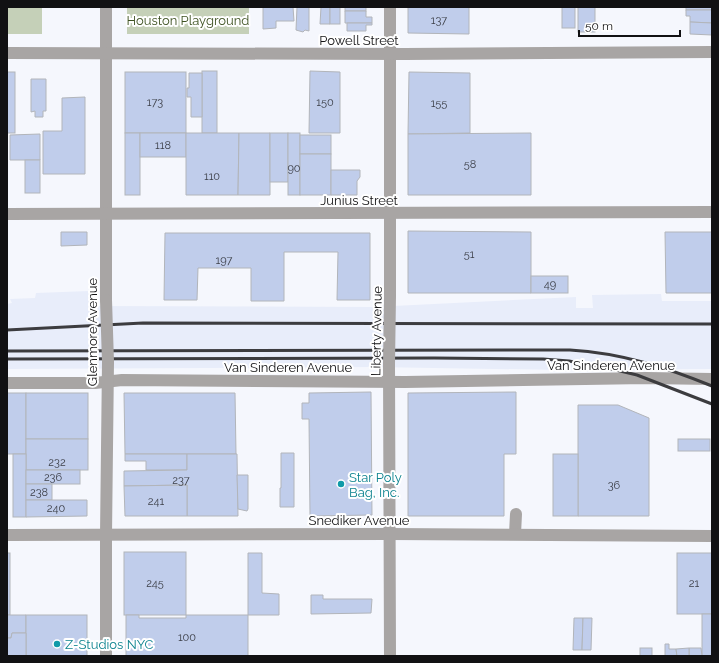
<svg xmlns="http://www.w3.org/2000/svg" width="719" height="663" viewBox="0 0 719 663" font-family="Raleway,sans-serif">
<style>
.built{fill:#e8edfa}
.green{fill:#c5d0b8}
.building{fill:#c0cdeb;stroke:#b2b5ba}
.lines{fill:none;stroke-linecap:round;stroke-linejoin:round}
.minor{stroke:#a8a5a4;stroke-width:12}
.rail{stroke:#3c3c3f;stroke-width:3}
.minor-bridge{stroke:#a8a5a4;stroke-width:12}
.culture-dot{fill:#0f9aa8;stroke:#fff;stroke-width:1.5}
.labels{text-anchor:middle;stroke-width:4;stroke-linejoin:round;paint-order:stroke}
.number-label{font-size:11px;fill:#3d4049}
.park-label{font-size:13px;fill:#3d5121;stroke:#fff}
.street-label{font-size:13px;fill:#111113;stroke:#fff}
.culture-label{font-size:13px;fill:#0d838f;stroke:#fff;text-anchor:start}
</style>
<rect width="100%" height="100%" fill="#f5f7fd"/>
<!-- built -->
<polygon class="built" points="89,291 89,306 373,307 576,297 576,308 593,308 592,295 661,294 662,301 712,301 712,369 566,370 373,367 7,369 7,304 12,303 10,299 35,298 36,293"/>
<!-- green -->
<g class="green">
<rect x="7" y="7" width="35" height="27"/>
<rect x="127" y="7" width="122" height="27"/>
</g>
<!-- building -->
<g class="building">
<polygon points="263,7 293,7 294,21 276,21 276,28 263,29"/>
<polygon points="297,7 309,7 309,31 305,30 303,32 296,30"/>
<polygon points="321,7 330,7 330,24 320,24"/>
<rect x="330" y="7" width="10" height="17"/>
<rect x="345" y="7" width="21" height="4"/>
<polygon points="408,7 469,7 469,34 408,33"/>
<rect x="562" y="7" width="13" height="21"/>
<rect x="578" y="7" width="17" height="25"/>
<rect x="686" y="7" width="26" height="3"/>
<polygon points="686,10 712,10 712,23 690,22 690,16 686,16"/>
<polygon points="345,11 366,11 366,17 372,17 372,23 345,23"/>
<polygon points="690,22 712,23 712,35 690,34"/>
<polygon points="347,23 372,23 372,25 366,25 366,31 347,31"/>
<rect x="202" y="71" width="15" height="62"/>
<polygon points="310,71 340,72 340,133 309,133"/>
<rect x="7" y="72" width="8" height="61"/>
<rect x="125" y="72" width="61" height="61"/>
<polygon points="409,72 470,73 470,133 408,134"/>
<polygon points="189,73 202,73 202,117 191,117 191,97 187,97 187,88 189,88"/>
<polygon points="31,79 46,79 46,111 43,111 43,117 35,117 35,111 31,112"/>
<polygon points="85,97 85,174 43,174 43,131 62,131 62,98"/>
<rect x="125" y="133" width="15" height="62"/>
<rect x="140" y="133" width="46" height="24"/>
<polygon points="186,133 239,133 238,195 186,195"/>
<polygon points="239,133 270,133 270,195 238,195"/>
<rect x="270" y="133" width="18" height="49"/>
<rect x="288" y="133" width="12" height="62"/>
<polygon points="531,133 531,195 408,195 408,134"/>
<polygon points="40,134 40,160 10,160 10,135"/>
<rect x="300" y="135" width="31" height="19"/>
<rect x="300" y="154" width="31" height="41"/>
<rect x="25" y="160" width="15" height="33"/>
<polygon points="331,170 360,170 360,177 357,181 357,195 331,195"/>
<polygon points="408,231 531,232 531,293 408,293"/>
<polygon points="61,232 87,232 87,245 61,246"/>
<polygon points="665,232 712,232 712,293 666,293"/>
<polygon points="165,233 370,233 370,300 337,300 338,252 284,252 284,301 251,301 251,268 198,268 197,300 164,300"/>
<rect x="531" y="276" width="37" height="17"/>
<polygon points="371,392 372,515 310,516 309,419 302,419 302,403 309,403 309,393"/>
<polygon points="516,392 516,454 504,454 504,516 408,516 408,393"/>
<rect x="7" y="393" width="19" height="61"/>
<rect x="26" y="393" width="62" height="46"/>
<polygon points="124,393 235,393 236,454 125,454"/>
<polygon points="578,405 618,405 649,418 649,516 578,516"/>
<rect x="26" y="439" width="62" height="31"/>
<rect x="678" y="439" width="32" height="12"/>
<polygon points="281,453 294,453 294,507 280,507 280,488 281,488"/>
<rect x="13" y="454" width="13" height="63"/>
<polygon points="125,454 187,454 187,470 146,470 146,461 125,461"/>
<polygon points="187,454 237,454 238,516 187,516 187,485 124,486 124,471 187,470"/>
<rect x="553" y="454" width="25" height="62"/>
<rect x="26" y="470" width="54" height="14"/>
<polygon points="237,475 248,475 248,509 247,511 238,509"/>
<rect x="26" y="484" width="26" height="16"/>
<polygon points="187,485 187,516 125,516 124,486"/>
<polygon points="26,500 87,500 87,516 26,517"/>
<rect x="124" y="552" width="62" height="63"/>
<rect x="7" y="553" width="3" height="62"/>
<polygon points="248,553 262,553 262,593 279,594 279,615 248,615"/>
<rect x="677" y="553" width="35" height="61"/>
<polygon points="311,595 323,595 323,599 372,599 371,613 311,614"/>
<rect x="702" y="614" width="10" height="42"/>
<polygon points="7,615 26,615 26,633 12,633 11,638 7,638"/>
<rect x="26" y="615" width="61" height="41"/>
<polygon points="126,615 139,615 139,618 186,618 186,615 248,615 248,656 126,656"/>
<polygon points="574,618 583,618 582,650 573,650"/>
<polygon points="583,618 592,618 591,650 582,650"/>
<polygon points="12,633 26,633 26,656 7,656 7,638 11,638"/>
<polygon points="665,644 669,644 669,649 676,649 677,656 665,656"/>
<rect x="640" y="648" width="12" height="8"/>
<polygon points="689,648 701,648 702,656 689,656"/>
<polygon points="689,648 689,656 677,656 676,649"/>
</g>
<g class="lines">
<!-- minor -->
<g class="minor">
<polyline points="106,7 106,300"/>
<polyline points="390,7 390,296"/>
<polyline points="7,53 405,54 712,52"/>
<polyline points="7,214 712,212"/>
<polyline points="389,364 390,656"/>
<polyline points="7,383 95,383 122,380 405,382 646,378 712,379"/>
<polyline points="515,534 516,514"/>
<polyline points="7,535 390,534 712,536"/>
<polyline points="106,656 106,535 108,362"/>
</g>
<!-- rail -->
<g class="rail">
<polyline points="7,330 143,323 712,324"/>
<path d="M 7,351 L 570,350 C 621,353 665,367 712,386"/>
<polyline points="7,359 434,358 543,359 569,361 616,370 637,375 712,404"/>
</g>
<!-- minor-bridge -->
<g class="minor-bridge">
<polyline points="106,300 108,362"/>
<polyline points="389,364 390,296"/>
</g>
</g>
<!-- markers -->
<g class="culture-dot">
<circle cx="341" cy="484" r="4"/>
<circle cx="57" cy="644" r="4"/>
</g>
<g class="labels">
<!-- number labels -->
<g class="number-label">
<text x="439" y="24">137</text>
<text x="155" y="106">173</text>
<text x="325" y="106">150</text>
<text x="439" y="107">155</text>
<text x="163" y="149">118</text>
<text x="470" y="168">58</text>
<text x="294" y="172">90</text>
<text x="212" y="180">110</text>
<text x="469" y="258">51</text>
<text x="224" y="264">197</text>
<text x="550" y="288">49</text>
<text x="57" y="466">232</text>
<text x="53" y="481">236</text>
<text x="181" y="484">237</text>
<text x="614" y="489">36</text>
<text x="39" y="496">238</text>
<text x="156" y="505">241</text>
<text x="56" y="512">240</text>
<text x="155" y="587">245</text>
<text x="694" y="587">21</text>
<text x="187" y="641">100</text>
</g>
<!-- park labels -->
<g class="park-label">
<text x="188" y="25">Houston Playground</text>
</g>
<!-- street labels -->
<g class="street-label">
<text x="359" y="45">Powell Street</text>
<text x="359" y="205">Junius Street</text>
<text transform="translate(376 331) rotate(-89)" y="5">Liberty Avenue</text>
<text transform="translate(92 332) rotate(-90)" y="5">Glenmore Avenue</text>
<text x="611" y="370">Van Sinderen Avenue</text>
<text x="288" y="372">Van Sinderen Avenue</text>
<text x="359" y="525">Snediker Avenue</text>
</g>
<!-- culture labels -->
<g class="culture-label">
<text x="349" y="482">Star Poly<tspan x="349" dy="15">Bag, Inc.</tspan></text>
<text x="65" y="649">Z-Studios NYC</text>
</g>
</g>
<!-- border -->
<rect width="719" height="663" fill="none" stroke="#111113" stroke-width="16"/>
<!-- scale -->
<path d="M579 30v6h101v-6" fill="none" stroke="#111113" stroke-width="2"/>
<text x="585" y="30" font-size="12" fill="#111113" stroke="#ffffff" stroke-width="3" paint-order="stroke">50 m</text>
</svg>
